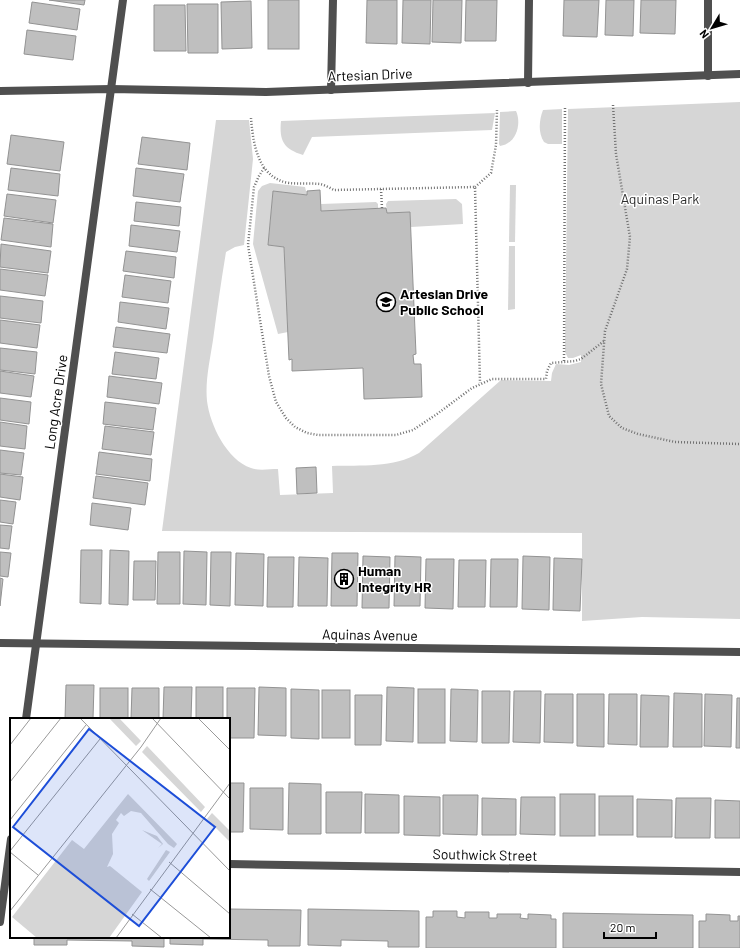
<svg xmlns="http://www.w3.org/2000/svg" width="740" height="948" viewBox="0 0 740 948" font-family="Barlow,sans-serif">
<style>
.green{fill:#d6d6d6}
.building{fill:#bfbfbf;stroke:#939393}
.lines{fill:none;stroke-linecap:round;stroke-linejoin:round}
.path{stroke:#717171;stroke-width:2.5;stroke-dasharray:1 2;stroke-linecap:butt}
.street{stroke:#4f4f4f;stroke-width:8}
.labels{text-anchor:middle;stroke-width:3;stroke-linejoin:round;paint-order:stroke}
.street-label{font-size:14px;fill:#000;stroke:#fff}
.park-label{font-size:14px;fill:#2d2d2d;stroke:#fff}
.poi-label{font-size:14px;font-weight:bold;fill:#000;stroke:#fff;text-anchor:start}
.inset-road{fill:none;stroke:#999;stroke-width:1}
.view{fill:#1d4ed8;fill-opacity:0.15;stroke:#1d4ed8;stroke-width:2}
.inset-edge{fill:none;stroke:#000;stroke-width:2}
</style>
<rect width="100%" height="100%" fill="#fff"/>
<!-- green -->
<g class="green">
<path d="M 740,102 L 740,619 L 642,617 L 582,621 L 582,533 L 162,531 L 216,120 L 249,120 L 253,159 L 244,245 L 235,247 L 226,252 C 221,282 217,311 213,340 C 210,360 205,381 207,401 C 210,425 227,460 251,468 C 259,471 269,469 278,469 L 280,495 L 333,493 L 332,466 C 360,465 394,468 419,453 L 501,380 L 551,381 L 552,373 L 556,364 L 569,365 L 581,362 L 581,355 L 573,358 L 568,358 L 565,352 L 568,109 Z"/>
<path d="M 562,109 L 562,144 L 548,144 L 544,142 C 538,133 539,120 543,110 Z"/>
<path d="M 516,111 C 522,124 516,144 500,146 L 499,144 L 500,112 Z"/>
<path d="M 495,113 L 492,130 L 312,137 L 303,155 C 284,149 279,141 281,121 Z"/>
<polygon points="270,183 305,187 307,195 273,191 268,245 284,247 288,332 278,334 253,244 258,191 262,186"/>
<polygon points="510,185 516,185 515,242 509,242"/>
<polygon points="456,199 462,204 463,224 411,227 410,212 387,213 386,204 388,201"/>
<polygon points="376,202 378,204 378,208 321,211 321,204"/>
<polygon points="509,246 515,246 515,309 508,310"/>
</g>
<!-- building -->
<g class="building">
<polygon points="49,0 85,0 84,5"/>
<rect x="268" y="0" width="31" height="49"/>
<polygon points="367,0 397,0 397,44 366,43"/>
<polygon points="403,0 431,0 430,44 402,43"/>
<polygon points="433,0 462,0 461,43 432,42"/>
<polygon points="466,0 497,0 496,41 465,41"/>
<polygon points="564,0 599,0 597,37 563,36"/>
<polygon points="606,0 634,0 633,36 605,35"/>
<polygon points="641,0 676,0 675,34 640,33"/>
<polygon points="251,1 252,48 222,49 221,2"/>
<polygon points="32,2 80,9 77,30 29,23"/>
<polygon points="187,4 218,4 218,53 188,53"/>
<polygon points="154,5 185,5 186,51 154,51"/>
<polygon points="27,30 76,36 73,60 24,54"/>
<polygon points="11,135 64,142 60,171 7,164"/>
<polygon points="142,137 190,143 187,170 138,164"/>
<polygon points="11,168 60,174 58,196 8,190"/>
<polygon points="136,168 184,174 180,202 133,196"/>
<polygon points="320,190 321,211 386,208 387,213 410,212 416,354 413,355 414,364 421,364 422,397 364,399 363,368 292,371 292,359 289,360 284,247 268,245 273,191 307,195 307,191"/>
<polygon points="7,194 56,200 53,223 4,216"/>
<polygon points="136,202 181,207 179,226 134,221"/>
<polygon points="4,218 53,224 51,247 1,240"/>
<polygon points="131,225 180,231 177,252 129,246"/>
<polygon points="1,244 51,251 48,273 0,267"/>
<polygon points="126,251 176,257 174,278 123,271"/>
<polygon points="0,269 48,275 45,296 0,290"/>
<polygon points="125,275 171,281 168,303 122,297"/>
<polygon points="0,296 43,301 41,323 0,318"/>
<polygon points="120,302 169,308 166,329 118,322"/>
<polygon points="0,320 40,325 37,348 0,343"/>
<polygon points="116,327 170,334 167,353 113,347"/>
<polygon points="0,348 37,352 35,374 0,370"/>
<polygon points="115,352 159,358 156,379 112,374"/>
<polygon points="0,371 34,376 31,397 0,393"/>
<polygon points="109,376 162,383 159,404 107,397"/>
<polygon points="0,398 31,402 29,424 0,420"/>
<polygon points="105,402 156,408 153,430 103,424"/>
<polygon points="0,422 27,426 25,449 0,446"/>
<polygon points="105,426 154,432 151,455 102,449"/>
<polygon points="0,450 24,453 21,475 0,473"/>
<polygon points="99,452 152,459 150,481 96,474"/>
<polygon points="316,467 317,493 297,494 296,468"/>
<polygon points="0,474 23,477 20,500 0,497"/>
<polygon points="96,476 148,483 145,505 93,498"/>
<polygon points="0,500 16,502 13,524 0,522"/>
<polygon points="92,503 131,508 128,530 90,525"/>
<polygon points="0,525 12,526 9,549 0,548"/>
<polygon points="81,550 102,550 101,604 80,603"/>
<polygon points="110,550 129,551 128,605 109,604"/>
<polygon points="184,551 207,552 206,605 183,604"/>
<polygon points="0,552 11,553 8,577 0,576"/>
<polygon points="158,552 180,552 180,604 157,604"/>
<polygon points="211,552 231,552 230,606 210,605"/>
<polygon points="236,553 264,554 263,606 235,605"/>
<polygon points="332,553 358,553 357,606 331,606"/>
<polygon points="363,556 390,557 389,608 362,608"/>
<polygon points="395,556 421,557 420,606 394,606"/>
<polygon points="523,556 550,557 549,610 522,609"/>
<polygon points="268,557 294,557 293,607 267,607"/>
<polygon points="299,557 328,558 327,606 298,606"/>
<polygon points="554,558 582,559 580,611 553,610"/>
<polygon points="426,559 454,559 453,609 425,608"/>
<polygon points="491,559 518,559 517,607 490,607"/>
<polygon points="459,560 486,560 485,607 458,607"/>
<polygon points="134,561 156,561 155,600 133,600"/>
<polygon points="0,578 3,579 0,606"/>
<polygon points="66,685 94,685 93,719 65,719"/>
<polygon points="164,687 192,687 191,719 163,719"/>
<rect x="196" y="687" width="27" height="32"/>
<polygon points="259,687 286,688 286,736 258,735"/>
<polygon points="387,687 414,688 413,742 386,741"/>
<rect x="100" y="688" width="28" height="31"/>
<polygon points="132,688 159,688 159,719 131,719"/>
<polygon points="227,688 255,688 254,738 229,738 229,719 227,719"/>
<polygon points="291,689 319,690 319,739 291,738"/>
<rect x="418" y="689" width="27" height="54"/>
<polygon points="451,689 478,690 477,742 450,741"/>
<rect x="322" y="690" width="28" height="48"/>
<polygon points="482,691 510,691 509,743 482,743"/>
<polygon points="514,691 541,691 540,743 513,742"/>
<polygon points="674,693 702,694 702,747 673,747"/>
<polygon points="545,694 573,694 573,743 544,742"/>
<polygon points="577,694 604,694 604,747 577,746"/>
<polygon points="609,694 637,694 637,745 608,744"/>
<polygon points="705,694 732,695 731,747 704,746"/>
<polygon points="355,695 382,695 381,745 355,745"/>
<polygon points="641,695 669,696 668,747 640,747"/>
<polygon points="737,698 740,698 740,748 736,748"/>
<polygon points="229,783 244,783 243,832 229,832"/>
<polygon points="289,783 321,784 321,834 288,834"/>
<polygon points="250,788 283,788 283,830 250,829"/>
<polygon points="326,792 362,792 361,833 326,833"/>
<polygon points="365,794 399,795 399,833 365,833"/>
<rect x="560" y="794" width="35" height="42"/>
<polygon points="443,795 478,795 477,835 443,834"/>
<polygon points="404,796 440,797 440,836 404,835"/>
<rect x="599" y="796" width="34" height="39"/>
<polygon points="521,797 555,797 555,835 520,834"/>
<polygon points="482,798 516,799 516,835 482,835"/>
<polygon points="676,798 711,798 710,838 675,838"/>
<polygon points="637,799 672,800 672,837 637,837"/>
<polygon points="715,800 740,801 740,838 715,838"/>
<polygon points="229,909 301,910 300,946 268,946 268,940 203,939 203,945 170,944 170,937 229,937"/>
<polygon points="308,909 419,911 419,947 388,947 388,941 341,940 341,946 308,945"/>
<polygon points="433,911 457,911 457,917 465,918 465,912 489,912 489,918 497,918 497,914 521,914 520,918 528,919 528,914 551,915 551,919 556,919 556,948 426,948 426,917 433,917"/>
<polygon points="563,913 693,915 693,948 563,948"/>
<polygon points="706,914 730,915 730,921 738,921 738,916 740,916 740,948 699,948 699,921 706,921"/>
<polygon points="34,937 164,937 164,947 132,946 132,941 67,940 67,945 34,945"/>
</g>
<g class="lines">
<!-- path -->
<g class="path">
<polyline points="613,105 616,154 630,237 627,269 605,331 601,384 609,416 622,428 638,434 675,442 740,444"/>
<path d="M 251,118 C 253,144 258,178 289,183 C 299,184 310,183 320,184 C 325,185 330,188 334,190 L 475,187 L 480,383"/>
<polyline points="264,168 259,176 254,187 248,245 269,376 276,402 286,418 295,427 307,433 318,435 396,435 413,430 437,414 472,388 492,379 546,379 547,371 551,363 575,361 581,359 604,341"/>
<polyline points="475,187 491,173 496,145 497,110"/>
<polyline points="381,189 382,208"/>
<polyline points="564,361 565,107"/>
</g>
<!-- street -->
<g class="street">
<polyline points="708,76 708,0"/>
<polyline points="528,83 529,0"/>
<polyline points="331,90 333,0"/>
<polyline points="0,91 111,89 266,92 740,74"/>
<polyline points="0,643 740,652"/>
<polyline points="26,719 123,0"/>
<polyline points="229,864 740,872"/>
<polyline points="0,922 11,839"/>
</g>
</g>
<!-- icons -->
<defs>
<g id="school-ring" transform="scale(1)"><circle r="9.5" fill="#fff" stroke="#000" stroke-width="1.5"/><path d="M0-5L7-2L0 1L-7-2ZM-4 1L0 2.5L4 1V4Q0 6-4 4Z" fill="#000"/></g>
<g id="building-ring" transform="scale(1)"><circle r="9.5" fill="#fff" stroke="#000" stroke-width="1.5"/><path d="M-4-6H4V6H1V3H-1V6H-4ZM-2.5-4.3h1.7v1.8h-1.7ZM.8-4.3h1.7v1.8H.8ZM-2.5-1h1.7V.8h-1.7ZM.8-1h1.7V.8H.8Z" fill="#000"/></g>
</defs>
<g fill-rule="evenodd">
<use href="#school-ring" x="386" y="302"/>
<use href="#building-ring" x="344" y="579"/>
</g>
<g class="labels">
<!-- street labels -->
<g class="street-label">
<text transform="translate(370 75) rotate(-2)" y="5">Artesian Drive</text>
<text transform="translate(56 402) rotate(-82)" y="5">Long Acre Drive</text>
<text transform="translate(370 635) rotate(1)" y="5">Aquinas Avenue</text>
<text transform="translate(485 855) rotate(1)" y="5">Southwick Street</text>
</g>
<!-- park labels -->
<g class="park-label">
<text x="660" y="204">Aquinas Park</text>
</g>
<!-- poi labels -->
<g class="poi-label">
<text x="400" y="299">Artesian Drive<tspan x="400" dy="16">Public School</tspan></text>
<text x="358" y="576">Human<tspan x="358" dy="16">Integrity HR</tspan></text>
</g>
</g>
<!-- overview -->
<g transform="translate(10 718)">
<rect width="220" height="220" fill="#fff"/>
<path d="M 99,0 L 109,0 L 131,23 L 126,28 ZM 137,28 L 195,89 L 191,94 L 132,34 ZM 118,76 L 167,126 L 164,130 L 158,126 L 131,95 L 121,93 L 114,98 L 111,95 L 106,102 L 109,105 L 102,116 L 103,136 L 97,149 L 100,148 L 132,174 L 99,220 L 27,220 L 2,199 L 62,122 L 74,131 ZM 202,95 L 220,113 L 220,124 L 197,101 ZM 132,112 L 147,118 L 153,126 L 148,130 L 152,126 ZM 156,132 L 160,134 L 139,163 L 137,161 Z" fill="#d6d6d6"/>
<path class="inset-road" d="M 70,0 L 220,153M 142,0 L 220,81M 188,0 L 220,32M 0,27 L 21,0M 0,64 L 51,0M 0,102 L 76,7M 0,133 L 90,21M 0,134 L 28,157M 159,144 L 220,196M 140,171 L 201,220M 0,193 L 131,29 L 151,0M 122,196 L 152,220M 106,220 L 220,65"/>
<path class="view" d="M 79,11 L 205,109 L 129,208 L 3,109 Z"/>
<rect width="220" height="220" class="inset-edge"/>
</g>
<!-- north arrow -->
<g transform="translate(712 28) rotate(232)" stroke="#ffffff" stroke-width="3" paint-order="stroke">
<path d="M0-3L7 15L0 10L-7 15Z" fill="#000000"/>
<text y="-6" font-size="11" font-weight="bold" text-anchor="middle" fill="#000000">N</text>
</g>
<!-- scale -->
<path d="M604 932v6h52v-6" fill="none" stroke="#000000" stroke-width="2"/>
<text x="610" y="932" font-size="12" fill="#000000" stroke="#ffffff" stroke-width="3" paint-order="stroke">20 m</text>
</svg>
